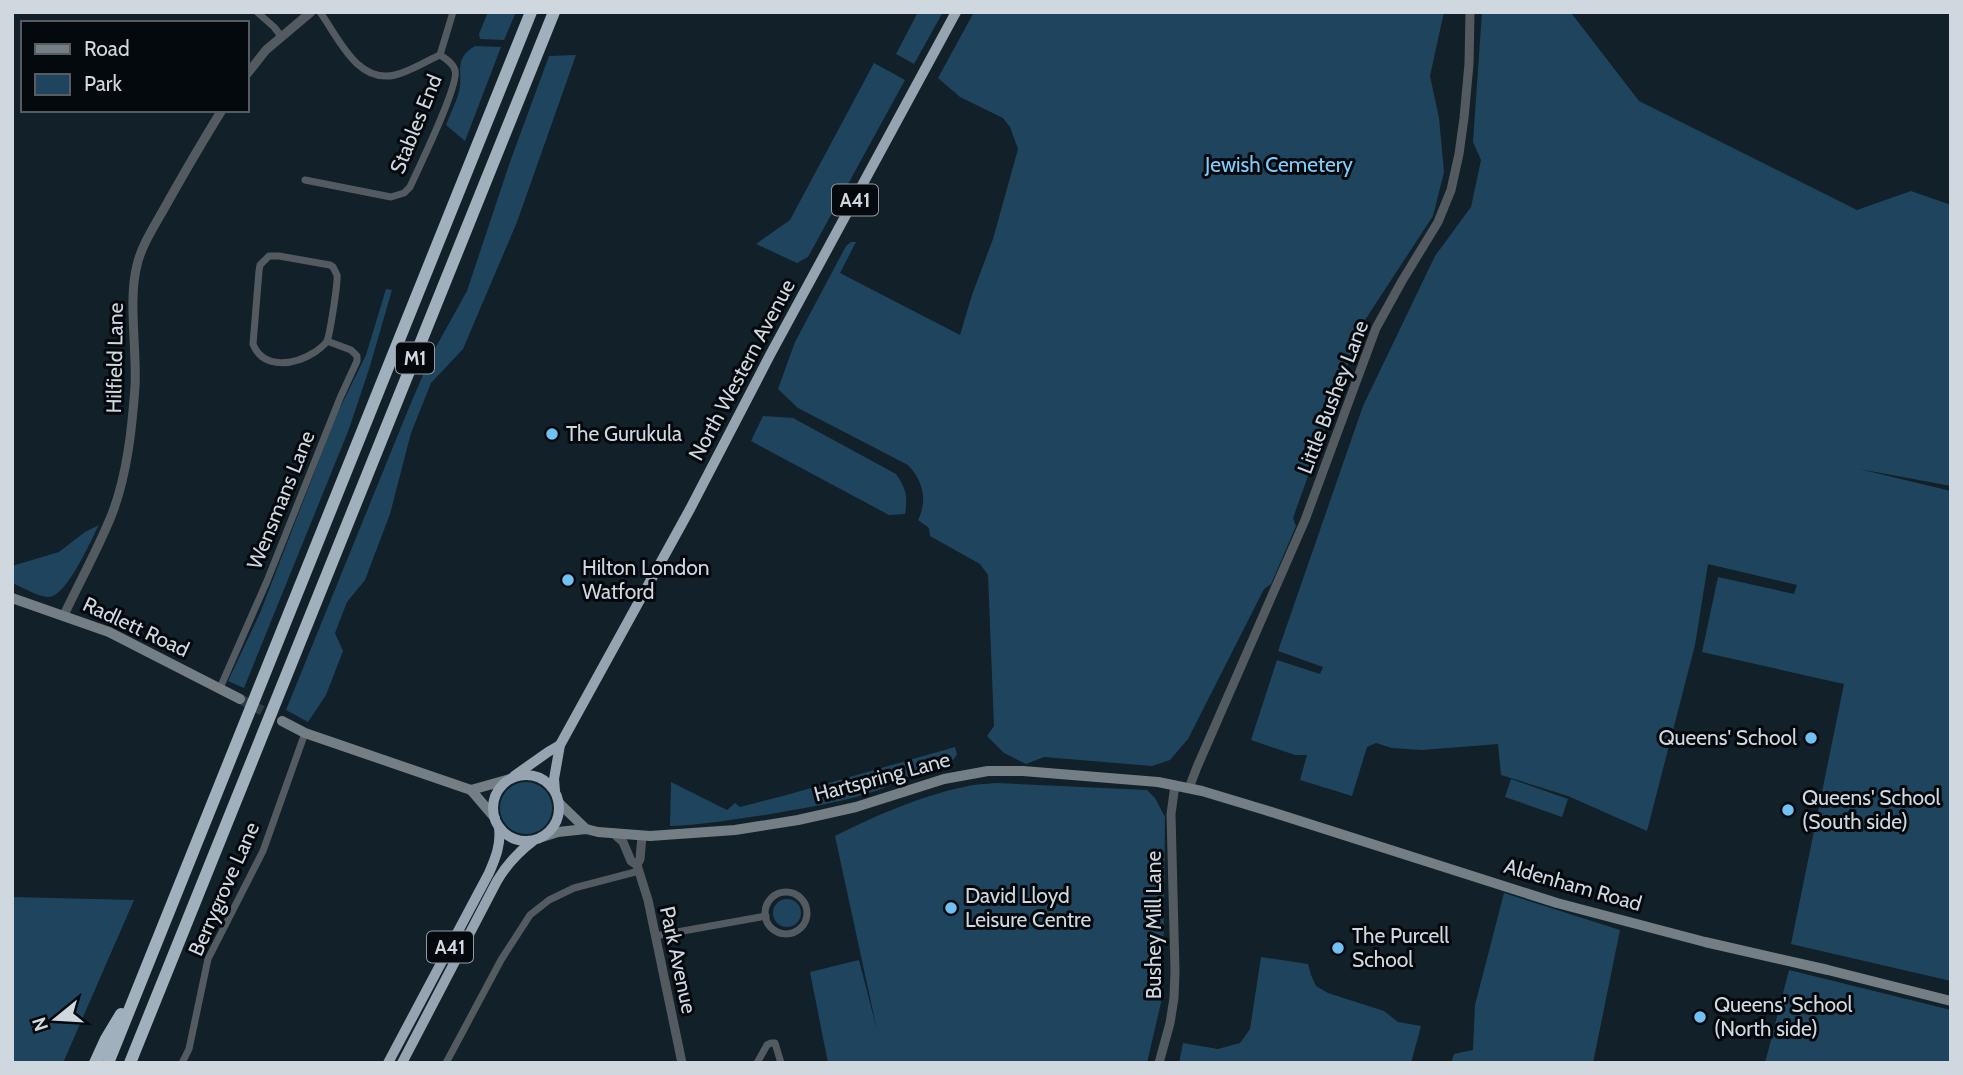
<svg xmlns="http://www.w3.org/2000/svg" width="1963" height="1075" viewBox="0 0 1963 1075" font-family="Cabin,sans-serif">
<style>
.green{fill:#1e455d}
.lines{fill:none;stroke-linecap:round;stroke-linejoin:round}
.secondary-tunnel{stroke:#2e3c44;stroke-width:10;stroke-dasharray:10 5;stroke-linecap:butt}
.minor{stroke:#545b60;stroke-width:7}
.tertiary{stroke:#545b60;stroke-width:9}
.secondary{stroke:#737e85;stroke-width:10}
.trunk{stroke:#95a4b0;stroke-width:10}
.motorway{stroke:#a0b1bd;stroke-width:12}
.poi-dot{fill:#71c1f5;stroke:#04090d;stroke-width:2.5}
.labels{text-anchor:middle;stroke-width:6;stroke-linejoin:round;paint-order:stroke}
.shield{fill:#04090d;stroke:#939aa0;stroke-width:2}
.shield-label{font-size:19px;font-weight:bold;fill:#d0d8df}
.street-label{font-size:21px;fill:#d0d8df;stroke:#04090d}
.park-label{font-size:21px;fill:#80ccfd;stroke:#04090d}
.poi-label{font-size:21px;fill:#d0d8df;stroke:#04090d;text-anchor:start}
</style>
<rect width="100%" height="100%" fill="#122029"/>
<!-- green -->
<g class="green">
<polygon points="488,12 516,12 504,40 480,39 479,34"/>
<polygon points="918,12 943,12 914,64 896,54"/>
<path d="M 974,12 L 1444,12 L 1430,76 L 1439,118 L 1444,172 L 1433,216 L 1363,323 L 1293,518 L 1296,526 L 1271,584 L 1264,589 L 1188,739 L 1170,760 L 1152,766 L 1044,757 L 1026,764 L 1004,753 L 987,736 L 994,726 L 988,575 L 980,564 L 930,536 L 929,528 L 918,520 C 928,500 923,481 908,465 L 798,408 L 778,389 L 795,342 L 846,246 L 851,242 L 856,242 L 840,273 L 960,335 L 972,295 L 993,239 L 1018,149 L 1010,127 L 1003,118 L 960,97 L 938,78 Z"/>
<polygon points="1482,12 1566,12 1572,14 1639,101 1857,210 1911,191 1951,205 1951,486 1859,469 1951,491 1951,981 1791,944 1844,684 1702,652 1718,577 1794,594 1797,585 1708,564 1695,645 1647,831 1568,796 1501,775 1498,744 1422,750 1392,748 1376,743 1367,747 1352,796 1300,780 1307,755 1295,755 1251,740 1277,660 1320,674 1323,667 1278,651 1363,406 1435,256 1471,207 1481,160 1473,142"/>
<path d="M 475,46 L 501,47 L 465,141 L 446,125 C 450,114 456,103 459,92 C 464,72 452,60 475,46 Z"/>
<polygon points="576,55 517,222 463,349 431,383 411,433 390,514 365,580 347,602 335,633 343,651 326,695 308,722 286,710 408,410 432,354 467,291 510,162 549,56"/>
<polygon points="874,63 905,80 808,257 797,263 756,244 790,220"/>
<polygon points="386,289 392,290 370,366 349,429 244,688 228,681 260,613 337,414 366,355"/>
<path d="M 763,416 L 793,418 L 896,474 C 906,488 908,497 905,514 L 889,515 L 751,441 Z"/>
<path d="M 99,525 C 91,540 67,596 49,597 C 38,597 23,587 12,583 L 12,566 L 59,552 L 85,532 Z"/>
<path d="M 955,747 L 957,754 C 950,770 921,772 905,778 C 897,780 889,786 881,789 C 846,802 808,807 771,814 C 737,819 704,825 670,826 L 671,782 L 727,810 L 735,803 L 740,807 L 783,796 Z"/>
<polygon points="1511,779 1568,799 1562,817 1505,797"/>
<circle cx="526" cy="808" r="26"/>
<path d="M 997,783 L 1147,790 L 1155,798 L 1165,817 L 1163,994 L 1147,1063 L 828,1063 L 810,972 L 859,960 L 877,1030 L 835,836 C 875,816 920,796 964,787 C 974,784 986,784 997,783 Z"/>
<polygon points="1504,893 1620,930 1593,1063 1451,1063 1454,1054 1473,1050 1475,1005"/>
<polygon points="12,897 134,900 63,1063 12,1063"/>
<circle cx="787" cy="913" r="14"/>
<polygon points="1261,957 1308,964 1311,975 1316,986 1328,993 1384,1011 1398,1022 1421,1026 1411,1063 1179,1063 1183,1043 1218,1049 1240,1043 1250,1029"/>
<polygon points="1789,970 1951,1010 1951,1063 1765,1063"/>
</g>
<g class="lines">
<!-- secondary-tunnel -->
<polyline class="secondary-tunnel" points="240,699 282,721"/>
<!-- minor -->
<g class="minor">
<polyline points="257,12 274,27 281,36"/>
<path d="M 320,12 C 338,37 357,84 395,75 C 411,71 426,61 440,55 L 453,12"/>
<path d="M 305,180 L 391,197 L 404,193 L 410,187 C 418,169 460,84 455,70 C 453,63 446,59 440,55"/>
<path d="M 269,256 L 279,256 L 330,265 L 333,267 L 337,275 C 338,282 330,334 327,341 C 325,345 319,349 315,352 C 295,365 263,370 253,344 L 259,271 L 260,265 Z"/>
<polyline points="220,688 267,581 340,398 357,361 357,356 351,350 327,341"/>
<circle cx="786" cy="913" r="21"/>
<polyline points="655,936 766,916"/>
<polyline points="182,1063 189,1049 208,959 263,851 305,733"/>
<polyline points="446,1063 501,960 530,915 549,900 574,888 639,871"/>
<polyline points="757,1063 767,1045 771,1043 775,1043 781,1063"/>
</g>
<!-- tertiary -->
<g class="tertiary">
<polyline points="247,74 266,50 311,12"/>
<path d="M 64,615 C 80,581 98,549 112,514 C 127,475 132,429 135,387 C 137,349 128,300 137,265 C 142,244 155,225 165,207 C 183,175 202,142 222,110"/>
<polyline points="1189,788 1197,767 1305,520 1376,328 1402,281 1438,222 1451,190 1459,154 1464,118 1469,64 1470,12"/>
<polyline points="613,833 623,842 631,861 637,865 648,900 682,1063"/>
<polyline points="637,865 640,859 642,836"/>
<polyline points="1159,1063 1170,1023 1174,998 1175,971 1171,814 1175,785"/>
</g>
<!-- secondary -->
<g class="secondary">
<polyline points="12,598 109,632 240,699"/>
<polyline points="282,721 305,733 471,790 510,779"/>
<polyline points="471,790 495,818"/>
<polyline points="559,803 586,829"/>
<polyline points="542,837 558,832 586,829 598,832 650,836 735,830 798,820 856,807 944,779 988,771 1023,771 1158,782 1202,791 1265,810 1557,903 1705,942 1828,970 1951,1001"/>
</g>
<!-- trunk -->
<g class="trunk">
<circle cx="526" cy="808" r="33"/>
<polyline points="514,776 548,752 560,745"/>
<polyline points="555,791 554,779 560,745 690,509 770,355 956,12"/>
<path d="M 388,1063 L 489,873 C 496,857 501,844 499,828"/>
<path d="M 402,1063 L 497,881 C 507,864 517,853 533,841"/>
</g>
<!-- motorway -->
<g class="motorway">
<polyline points="95,1063 106,1039 121,1014"/>
<polyline points="108,1063 531,12"/>
<polyline points="130,1063 554,12"/>
</g>
</g>
<!-- markers -->
<g class="poi-dot">
<circle cx="552" cy="434" r="7"/>
<circle cx="568" cy="580" r="7"/>
<circle cx="1811" cy="738" r="7"/>
<circle cx="1788" cy="810" r="7"/>
<circle cx="951" cy="908" r="7"/>
<circle cx="1338" cy="948" r="7"/>
<circle cx="1700" cy="1017" r="7"/>
</g>
<g class="labels">
<!-- shield labels -->
<g class="shield">
<rect x="832" y="184.5" width="46" height="31" rx="5"/>
<rect x="396" y="342.5" width="38" height="31" rx="5"/>
<rect x="427" y="931.5" width="46" height="31" rx="5"/>
</g>
<g class="shield-label">
<text x="855" y="207">A41</text>
<text x="415" y="365">M1</text>
<text x="450" y="954">A41</text>
</g>
<!-- street labels -->
<g class="street-label">
<text transform="translate(416 124) rotate(-68)" y="7">Stables End</text>
<text transform="translate(115 358) rotate(-89)" y="7">Hilfield Lane</text>
<text transform="translate(742 370) rotate(-62)" y="7">North Western Avenue</text>
<text transform="translate(1333 397) rotate(-69)" y="7">Little Bushey Lane</text>
<text transform="translate(281 500) rotate(-68)" y="7">Wensmans Lane</text>
<text transform="translate(136 627) rotate(25)" y="7">Radlett Road</text>
<text transform="translate(882 777) rotate(-15)" y="7">Hartspring Lane</text>
<text transform="translate(1573 885) rotate(16)" y="7">Aldenham Road</text>
<text transform="translate(224 889) rotate(-66)" y="7">Berrygrove Lane</text>
<text transform="translate(1154 925) rotate(-90)" y="7">Bushey Mill Lane</text>
<text transform="translate(678 960) rotate(78)" y="7">Park Avenue</text>
</g>
<!-- park labels -->
<g class="park-label">
<text x="1279" y="172">Jewish Cemetery</text>
</g>
<!-- poi labels -->
<g class="poi-label">
<text x="566" y="441">The Gurukula</text>
<text x="582" y="575">Hilton London<tspan x="582" dy="24">Watford</tspan></text>
<text x="1797" y="745" text-anchor="end">Queens' School</text>
<text x="1802" y="805">Queens' School<tspan x="1802" dy="24">(South side)</tspan></text>
<text x="965" y="903">David Lloyd<tspan x="965" dy="24">Leisure Centre</tspan></text>
<text x="1352" y="943">The Purcell<tspan x="1352" dy="24">School</tspan></text>
<text x="1714" y="1012">Queens' School<tspan x="1714" dy="24">(North side)</tspan></text>
</g>
</g>
<!-- border -->
<rect width="1963" height="1075" fill="none" stroke="#d0d8df" stroke-width="28"/>
<!-- legend -->
<rect x="21" y="21" width="228" height="91" fill="#04090d" stroke="#565c61" stroke-width="2"/>
<rect x="35" y="44" width="35" height="10" fill="#737e85" stroke="#565c61" stroke-width="2"/>
<text x="84" y="56" font-size="21" fill="#d0d8df">Road</text>
<rect x="35" y="74" width="35" height="21" fill="#1e455d" stroke="#565c61" stroke-width="2"/>
<text x="84" y="91" font-size="21" fill="#d0d8df">Park</text>
<!-- north arrow -->
<g transform="translate(56 1019) rotate(252)" stroke="#04090d" stroke-width="5" paint-order="stroke">
<path d="M0-5L12 26L0 18L-12 26Z" fill="#d0d8df"/>
<text y="-10" font-size="19" font-weight="bold" text-anchor="middle" fill="#d0d8df">N</text>
</g>
</svg>
